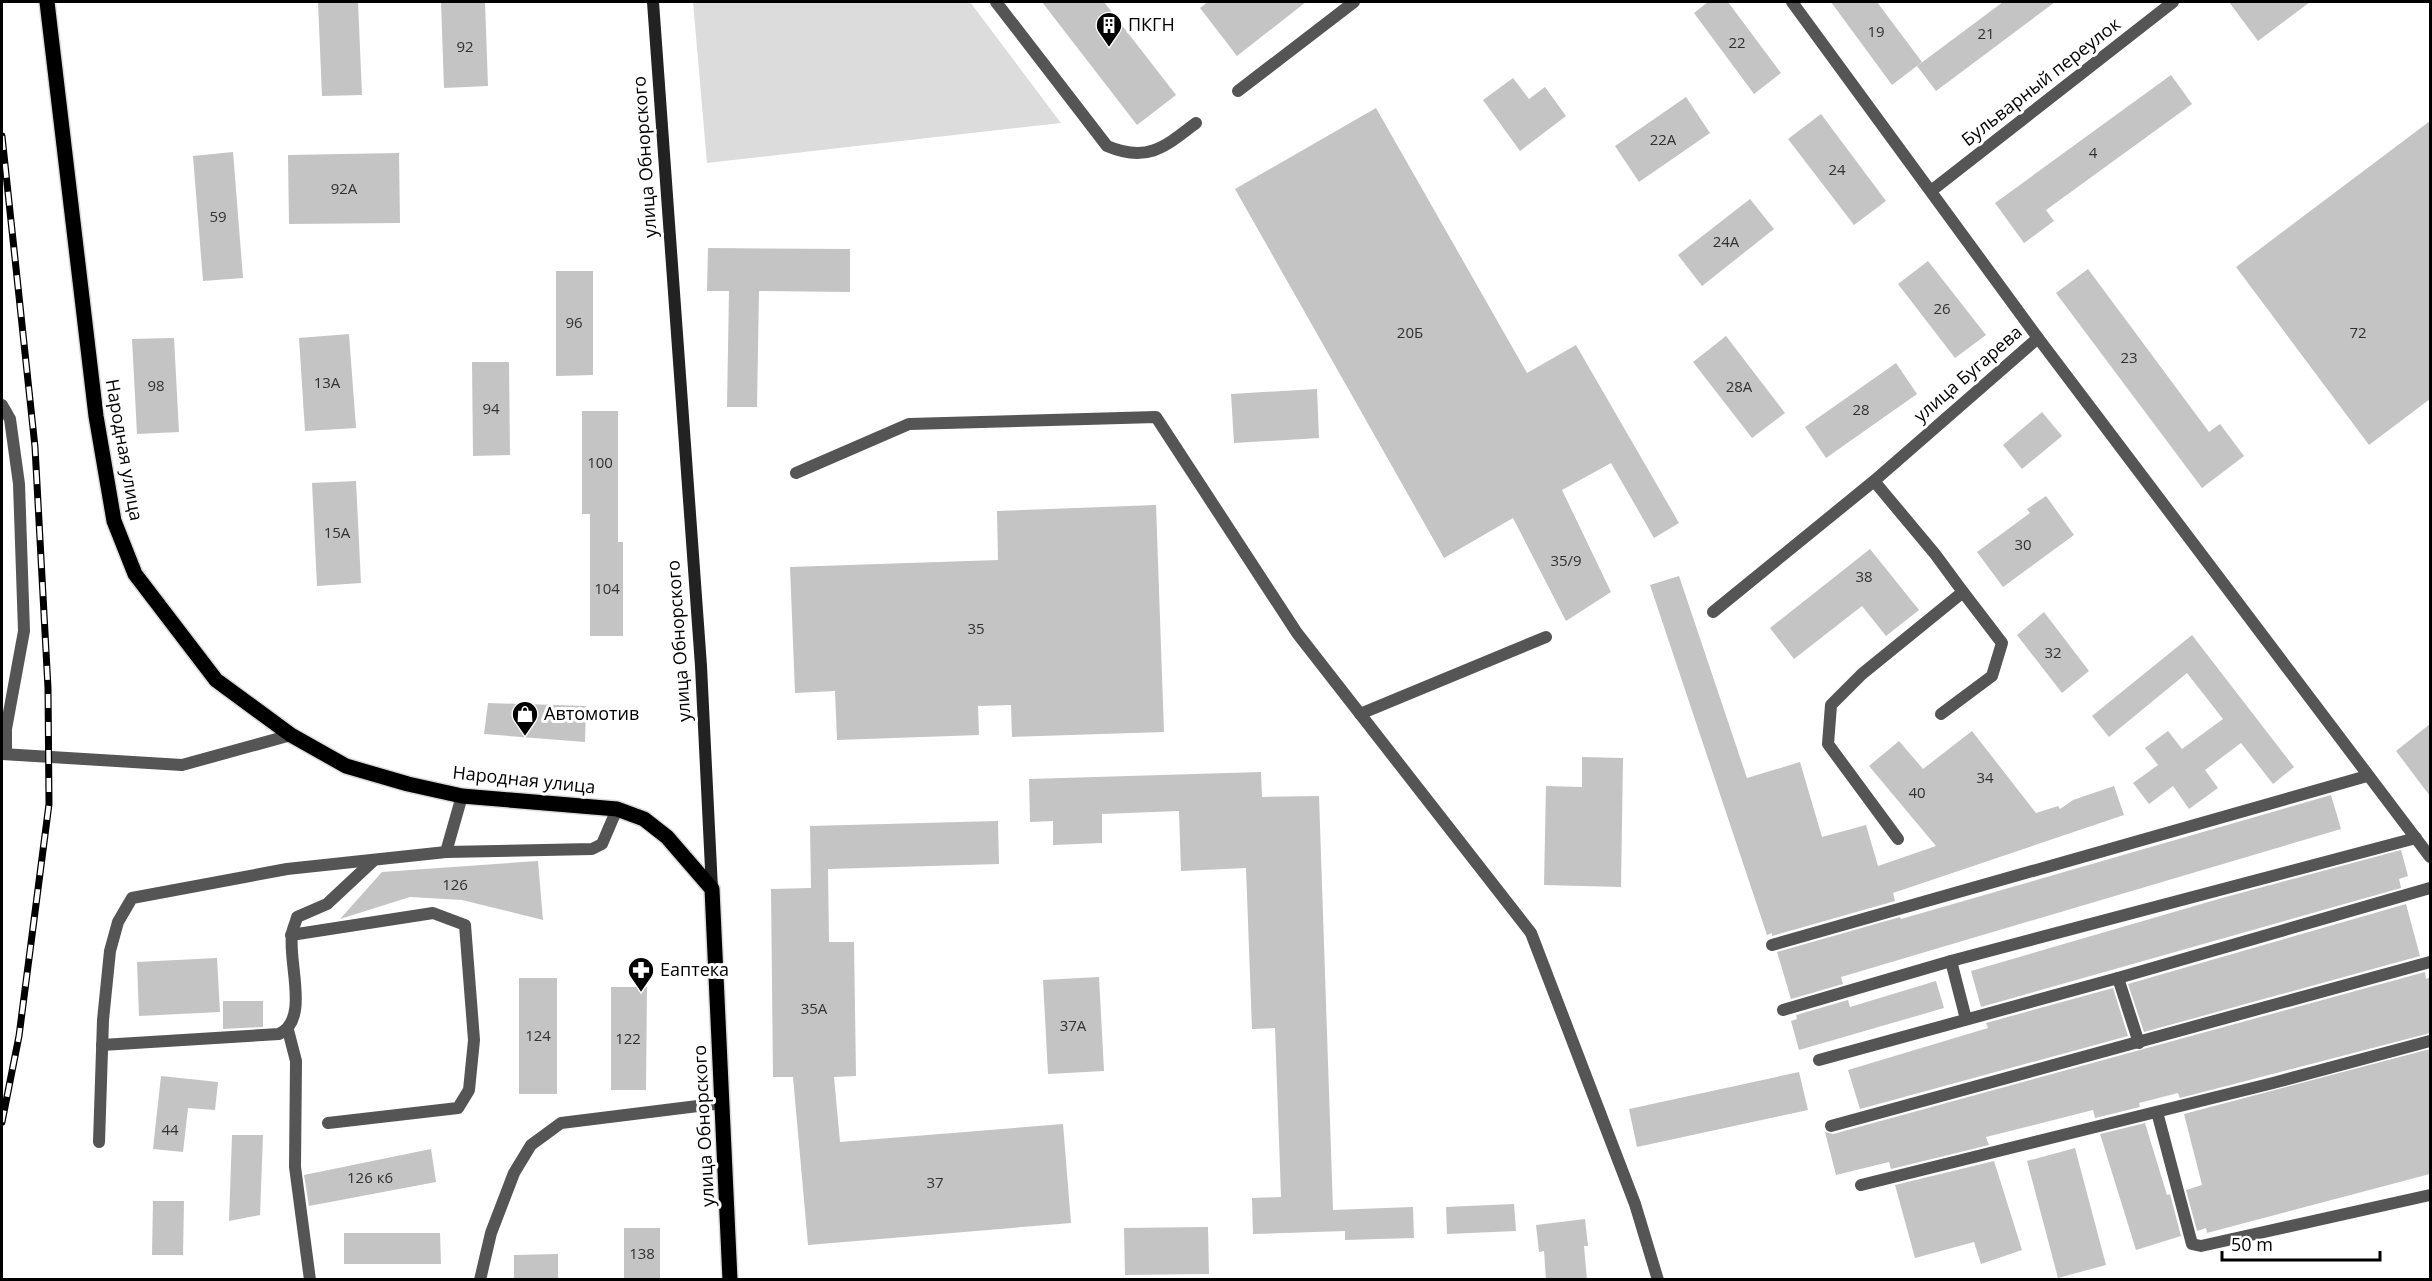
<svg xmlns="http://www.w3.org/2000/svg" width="2432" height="1281" viewBox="0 0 2432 1281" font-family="'Open Sans',sans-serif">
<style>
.green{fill:#dcdcdc}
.building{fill:#c4c4c4}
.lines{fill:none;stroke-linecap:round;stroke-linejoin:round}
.primary-casing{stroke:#dbdbdb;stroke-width:18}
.service{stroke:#555;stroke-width:12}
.minor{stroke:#555;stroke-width:12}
.secondary{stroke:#222;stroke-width:12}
.primary{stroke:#000;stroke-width:15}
.rail-casing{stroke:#000;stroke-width:7}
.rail{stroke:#fff;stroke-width:4.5;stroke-dasharray:14;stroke-linecap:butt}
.labels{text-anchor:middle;stroke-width:6;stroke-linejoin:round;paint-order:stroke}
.number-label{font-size:15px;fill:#313131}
.poi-label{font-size:18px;fill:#000;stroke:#fff;text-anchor:start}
.street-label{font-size:18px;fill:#000;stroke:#fff}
</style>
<rect width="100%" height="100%" fill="#fff"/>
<!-- green -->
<polygon class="green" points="693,2 970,2 1061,123 707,163"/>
<!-- building -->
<g class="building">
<polygon points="318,2 358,2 362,95 322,96"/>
<polygon points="441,2 485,2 488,86 444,88"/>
<polygon points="1042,2 1104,2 1176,95 1137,125"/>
<polygon points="1208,2 1306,2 1237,56 1200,8"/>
<polygon points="1708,2 1728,2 1781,73 1754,94 1694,13"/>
<polygon points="1831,2 1877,2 1922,62 1892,85"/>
<polygon points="2003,2 2055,2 1936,91 1917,66"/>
<polygon points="2229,2 2310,2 2258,41"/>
<polygon points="2171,75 2192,104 2046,210 2054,221 2024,243 1995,203"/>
<polygon points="1513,78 1529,99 1545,87 1566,116 1520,151 1483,100"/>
<polygon points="1686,97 1710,133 1639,182 1615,146"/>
<polygon points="1376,108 1527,373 1576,345 1679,523 1654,538 1611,463 1562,490 1611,592 1566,621 1513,518 1444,558 1235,189"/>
<polygon points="1821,114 1886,201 1854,225 1788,139"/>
<polygon points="2430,121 2430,399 2369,445 2236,267"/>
<polygon points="233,152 243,278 203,281 193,156"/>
<polygon points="399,153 400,223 289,224 288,155"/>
<polygon points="1750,199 1774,229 1702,286 1678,255"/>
<polygon points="708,248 850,249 850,292 759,291 757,407 727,407 729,291 707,291"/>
<polygon points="1928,261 1986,335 1955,358 1898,284"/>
<polygon points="2088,269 2209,432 2220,424 2244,456 2202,488 2056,293"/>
<polygon points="556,271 593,271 593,375 556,376"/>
<polygon points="349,334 356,428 305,431 299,338"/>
<polygon points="1726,336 1785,413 1752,438 1693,362"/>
<polygon points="174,338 179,432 137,434 132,339"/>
<polygon points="472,362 509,362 510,455 473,456"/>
<polygon points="1896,363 1917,394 1826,458 1805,427"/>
<polygon points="1317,389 1319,438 1234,443 1231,394"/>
<polygon points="582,411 618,411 618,542 623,542 623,636 590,636 590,514 582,514"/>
<polygon points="2042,412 2062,436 2022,469 2003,445"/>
<polygon points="356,481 361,583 317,586 312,483"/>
<polygon points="2046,496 2074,535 2003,587 1977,552 2030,513 2027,509"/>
<polygon points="1156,505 1164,732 1012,737 1011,705 978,706 979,735 837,740 835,691 795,693 790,567 998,560 997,511"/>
<polygon points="1870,549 1919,610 1886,636 1862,606 1794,659 1770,628"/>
<polygon points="1679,576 1747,778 1800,762 1822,837 1866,825 1878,866 1936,846 1869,766 1899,741 1923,769 1972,731 2036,813 2058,806 2060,809 2073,800 2114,786 2124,815 1893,893 1895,901 1772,936 1772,933 1767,935 1650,585"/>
<polygon points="2044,612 2089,671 2062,693 2017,635"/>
<polygon points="2192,635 2294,767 2273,784 2241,743 2205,770 2218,788 2189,809 2173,786 2149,804 2133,783 2158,765 2145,748 2168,731 2182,749 2223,719 2187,673 2109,737 2092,716"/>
<polygon points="488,703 586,706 585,742 484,734"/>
<polygon points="2430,724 2430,796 2396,751"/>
<polygon points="1582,757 1623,758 1621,887 1544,885 1546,786 1582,787"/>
<polygon points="1261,772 1262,797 1319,796 1333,1210 1413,1207 1414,1238 1345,1240 1345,1231 1253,1234 1252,1198 1281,1197 1275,1028 1252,1029 1246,868 1181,871 1179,811 1102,814 1102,843 1053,845 1053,821 1030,822 1029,779"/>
<polygon points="2331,795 2341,829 1841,977 1843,984 1791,999 1777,952 1900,917 1901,919"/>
<polygon points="998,821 999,864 828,869 829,942 854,942 856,1076 834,1077 840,1142 1063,1124 1071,1223 808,1245 793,1077 773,1077 771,889 811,888 810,826"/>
<polygon points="2401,850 2408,876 2399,879 2401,888 1981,1007 1971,971 2222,898"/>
<polygon points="538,861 543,920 462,900 410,897 340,919 382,872"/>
<polygon points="2406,904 2420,956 2144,1032 2128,984"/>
<polygon points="217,958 220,1012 139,1016 137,962"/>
<polygon points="2425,972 2426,979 2430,977 2430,1033 2180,1098 2178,1093 2139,1103 2140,1107 2095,1118 2093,1110 1986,1137 1989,1145 1891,1169 1889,1162 1836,1175 1825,1132 1833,1134"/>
<polygon points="1099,977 1104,1071 1048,1074 1043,980"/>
<rect x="519" y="978" width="38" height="116"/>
<polygon points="1936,981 1944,1008 1799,1050 1791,1021 1797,1019 1796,1015 1848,1000 1850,1007"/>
<polygon points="611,987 647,987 646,1090 611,1090"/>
<polygon points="2113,988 2128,1036 1860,1109 1848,1070 1988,1028 1986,1023"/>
<polygon points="223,1001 263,1001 263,1027 223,1029"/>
<polygon points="2430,1049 2430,1174 2207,1233 2206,1228 2197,1231 2186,1190 2202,1185 2184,1114"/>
<polygon points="1799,1072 1808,1110 1637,1147 1629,1109"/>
<polygon points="161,1076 218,1082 215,1110 188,1108 183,1152 153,1149"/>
<polygon points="2145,1123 2167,1195 2170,1194 2181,1236 2136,1250 2100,1134"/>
<polygon points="232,1135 263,1135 260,1215 229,1221"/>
<polygon points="2075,1148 2106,1265 2058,1278 2027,1161"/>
<polygon points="431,1149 436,1182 309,1206 304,1175"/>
<polygon points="1994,1161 2022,1250 1981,1264 1974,1242 1915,1258 1895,1185"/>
<polygon points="153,1201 184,1201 183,1255 152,1255"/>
<polygon points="1514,1204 1516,1231 1447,1234 1446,1207"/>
<polygon points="1585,1219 1588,1246 1584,1246 1587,1280 1546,1280 1544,1251 1539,1252 1536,1225"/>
<polygon points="1208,1227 1209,1274 1125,1275 1124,1228"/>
<rect x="624" y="1228" width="36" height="52"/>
<polygon points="344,1233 440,1233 441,1264 344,1264"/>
<polygon points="558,1254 558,1280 514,1280 514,1255"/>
</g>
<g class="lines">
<!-- primary casing -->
<g class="primary-casing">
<polyline id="primary" points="47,2 96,416 114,521 135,574 216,680 291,735 346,766 408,784 462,796 617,809 644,819 667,837 712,889 730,1280"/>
</g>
<!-- service -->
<g class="service">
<path d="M 996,2 L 1107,146 C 1147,163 1165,147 1196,123"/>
<polyline points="1238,91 1354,2"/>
<polyline points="796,473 909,424 1156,417 1297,633 1531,933 1635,1204 1658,1280"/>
<polyline points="1874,481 1935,554 1963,592 1862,674 1831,705 1828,744 1898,839"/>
<polyline points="1360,714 1546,637"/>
<polyline points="1941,714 1992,676 2002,643 1963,592"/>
<polyline points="446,852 592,849 602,844 617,809"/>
<polyline points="291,935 433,913 465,925 474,1040 469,1090 458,1108 328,1123"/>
<polyline points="1772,945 2367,776"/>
<polyline points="1951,961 1966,1019"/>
<polyline points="2118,978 2139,1043"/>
<polyline points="1783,1010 1951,961 2416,838"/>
<polyline points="288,1030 296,1061 295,1167 310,1280"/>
<path d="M 102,1045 L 279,1034 C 310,1020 288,963 292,935 C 292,929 296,923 297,917 L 327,904 L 373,861"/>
<polyline points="1819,1060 2118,978 2430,888"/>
<polyline points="2157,1112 2192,1244 2201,1246 2430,1195"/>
<polyline points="1831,1126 2430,962"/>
<polyline points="99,1142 103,1020 110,951 118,922 132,898 287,869 446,852 462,796"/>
<polyline points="1861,1185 2273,1083 2430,1041"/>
<polyline points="480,1280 491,1233 514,1173 531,1145 561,1123 722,1103"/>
</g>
<!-- minor -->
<g class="minor">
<polyline points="1931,191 2173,2"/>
<polyline points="2038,338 2430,857"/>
<polyline points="2,405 10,419 19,484 24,631 6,729 6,754"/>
<polyline points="1713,612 1874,481 2038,338 1792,2"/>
<polyline points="2,754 182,765 291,735"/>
</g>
<!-- secondary -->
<polyline class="secondary" points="653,2 701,666 712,889"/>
<!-- primary -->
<use href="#primary" class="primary"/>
<!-- rail casing -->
<g class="rail-casing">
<polyline id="rail" points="2,136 35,447 48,688 49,804 19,1036 2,1122"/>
</g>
<!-- rail -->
<use href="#rail" class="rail"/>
</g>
<!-- icons -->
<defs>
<g id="building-pin" transform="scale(1.35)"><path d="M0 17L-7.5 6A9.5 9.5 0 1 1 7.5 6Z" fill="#000" stroke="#fff"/><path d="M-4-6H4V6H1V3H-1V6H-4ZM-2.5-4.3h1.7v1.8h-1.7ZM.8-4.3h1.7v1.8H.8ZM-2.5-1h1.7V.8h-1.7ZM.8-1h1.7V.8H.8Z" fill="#fff"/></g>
<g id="shop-pin" transform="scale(1.35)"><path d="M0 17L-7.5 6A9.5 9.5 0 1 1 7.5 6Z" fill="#000" stroke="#fff"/><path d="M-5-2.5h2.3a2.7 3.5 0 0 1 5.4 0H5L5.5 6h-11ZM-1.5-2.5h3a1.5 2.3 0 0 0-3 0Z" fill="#fff"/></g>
<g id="pharmacy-pin" transform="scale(1.35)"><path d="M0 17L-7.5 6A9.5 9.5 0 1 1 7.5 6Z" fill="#000" stroke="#fff"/><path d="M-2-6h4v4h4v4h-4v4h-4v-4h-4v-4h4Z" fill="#fff"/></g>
</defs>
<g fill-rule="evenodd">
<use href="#building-pin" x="1109" y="25"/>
<use href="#shop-pin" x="525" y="714"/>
<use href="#pharmacy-pin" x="641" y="970"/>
</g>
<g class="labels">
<!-- number labels -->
<g class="number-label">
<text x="1876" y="37">19</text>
<text x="1986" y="39">21</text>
<text x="1737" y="48">22</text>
<text x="465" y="52">92</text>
<text x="1663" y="145">22А</text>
<text x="2093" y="158">4</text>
<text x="1837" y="175">24</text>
<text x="344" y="194">92А</text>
<text x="218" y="222">59</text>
<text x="1726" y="247">24А</text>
<text x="1942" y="314">26</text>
<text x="574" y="328">96</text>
<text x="1410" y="338">20Б</text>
<text x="2358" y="338">72</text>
<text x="2129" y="363">23</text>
<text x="327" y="388">13А</text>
<text x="156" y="391">98</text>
<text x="1739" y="392">28А</text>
<text x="491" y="414">94</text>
<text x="1861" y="415">28</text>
<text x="600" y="468">100</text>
<text x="337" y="538">15А</text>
<text x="2023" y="550">30</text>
<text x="1566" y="566">35/9</text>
<text x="1864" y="582">38</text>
<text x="607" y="594">104</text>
<text x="976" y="634">35</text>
<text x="2053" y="658">32</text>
<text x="1985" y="783">34</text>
<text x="1917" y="798">40</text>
<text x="455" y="890">126</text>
<text x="814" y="1014">35А</text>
<text x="1073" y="1031">37А</text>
<text x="538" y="1041">124</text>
<text x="628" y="1044">122</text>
<text x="170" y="1135">44</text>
<text x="370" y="1183">126 к6</text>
<text x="935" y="1188">37</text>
<text x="642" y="1259">138</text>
</g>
<!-- poi labels -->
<g class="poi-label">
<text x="1128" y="31">ПКГН</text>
<text x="544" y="720">Автомотив</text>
<text x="660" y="976">Еаптека</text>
</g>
<!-- street labels -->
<g class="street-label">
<text transform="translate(2041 82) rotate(-38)" y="6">Бульварный переулок</text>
<text transform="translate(645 157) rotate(-94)" y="6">улица Обнорского</text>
<text transform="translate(1968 374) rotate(-41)" y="6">улица Бугарева</text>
<text transform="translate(124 450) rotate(80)" y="6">Народная улица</text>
<text transform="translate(679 641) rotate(-94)" y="6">улица Обнорского</text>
<text transform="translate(524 780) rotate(6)" y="6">Народная улица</text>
<text transform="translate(704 1126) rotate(-93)" y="6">улица Обнорского</text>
</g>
</g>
<!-- border -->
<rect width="2432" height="1281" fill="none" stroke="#000000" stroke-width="6"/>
<!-- scale -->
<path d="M2222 1251v9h158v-9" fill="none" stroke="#000000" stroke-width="3"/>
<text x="2231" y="1251" font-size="18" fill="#000000" stroke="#ffffff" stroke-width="4.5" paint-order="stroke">50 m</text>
</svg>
